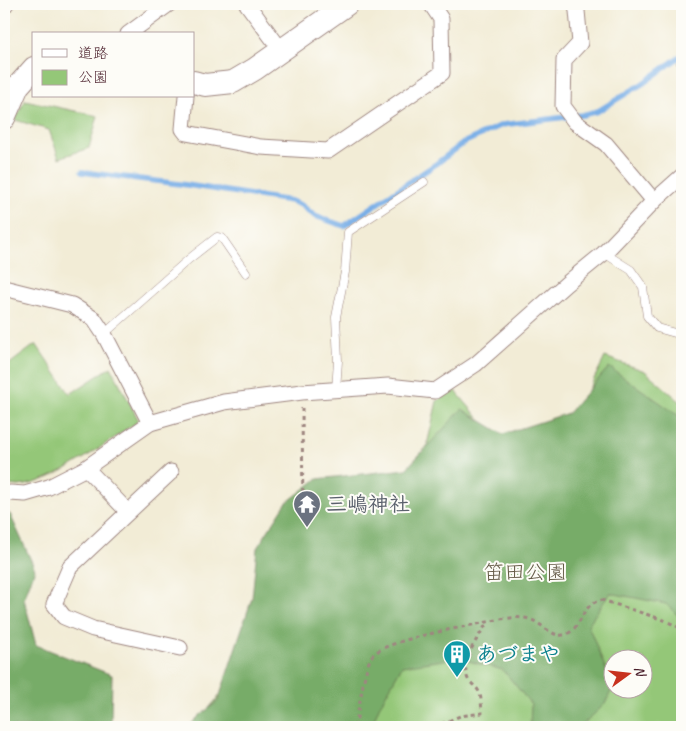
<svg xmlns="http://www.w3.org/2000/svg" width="686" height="731" viewBox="0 0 686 731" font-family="Caveat,'Klee One',sans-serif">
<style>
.green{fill:#94c778;stroke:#6f7352;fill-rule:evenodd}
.forest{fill:#77ac68;stroke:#60664a}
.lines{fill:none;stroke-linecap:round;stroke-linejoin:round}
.stream{stroke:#79afe7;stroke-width:5.5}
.lane-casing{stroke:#9e8680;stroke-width:9}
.street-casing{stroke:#9e8680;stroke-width:17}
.secondary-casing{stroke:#9e8680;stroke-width:24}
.path{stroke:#9e8680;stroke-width:3;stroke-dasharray:4 4;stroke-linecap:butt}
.lane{stroke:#fff;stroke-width:8}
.street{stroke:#fff;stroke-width:15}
.secondary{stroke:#fff;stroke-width:22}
.labels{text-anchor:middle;stroke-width:4;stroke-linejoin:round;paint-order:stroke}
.worship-label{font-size:21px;font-weight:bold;fill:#5b616d;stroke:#fdfcf7;text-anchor:start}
.park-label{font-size:21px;fill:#645a46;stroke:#fdfcf7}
.culture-label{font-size:21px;font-weight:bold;fill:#0d838f;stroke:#fdfcf7;text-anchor:start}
</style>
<rect width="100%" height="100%" fill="#fdfcf7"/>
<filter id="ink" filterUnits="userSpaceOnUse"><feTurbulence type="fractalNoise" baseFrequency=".02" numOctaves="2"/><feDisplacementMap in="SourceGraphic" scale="10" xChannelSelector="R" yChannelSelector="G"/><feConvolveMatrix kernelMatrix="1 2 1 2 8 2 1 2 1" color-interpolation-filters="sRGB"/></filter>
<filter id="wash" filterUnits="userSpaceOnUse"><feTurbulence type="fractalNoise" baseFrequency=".0096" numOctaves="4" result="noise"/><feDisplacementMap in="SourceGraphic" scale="20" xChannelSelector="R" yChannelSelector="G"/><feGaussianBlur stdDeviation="1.12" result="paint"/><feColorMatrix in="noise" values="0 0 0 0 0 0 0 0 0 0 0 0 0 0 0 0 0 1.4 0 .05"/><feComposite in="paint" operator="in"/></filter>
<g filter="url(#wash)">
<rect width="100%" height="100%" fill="#f2ecd6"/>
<!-- green -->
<g class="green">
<polygon points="25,100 98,116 89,148 59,158 49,130 15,120"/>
<path d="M 36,344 L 70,394 L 111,367 L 139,421 C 108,441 56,483 19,486 C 14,486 9,485 4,485 L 4,368 Z"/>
<path d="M 605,357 L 645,371 L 682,403 L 682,727 L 193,727 L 221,694 L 406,538 L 437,401 L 454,389 L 504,448 L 579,409 ZM 614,658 L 644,658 L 644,688 L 614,688 Z"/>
</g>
<!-- forest -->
<g class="forest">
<polygon points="609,367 682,418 682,620 666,604 610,593 588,625 613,687 605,704 580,727 530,727 531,704 503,670 457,658 402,666 379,707 371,727 188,727 198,717 218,701 252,598 257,548 286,503 317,479 406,469 462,409 503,434 568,413"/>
<polygon points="4,513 10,514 35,569 24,599 36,645 112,675 111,724 132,727 4,727"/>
</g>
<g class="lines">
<!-- stream -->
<polyline class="stream" points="82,172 180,184 291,201 301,205 315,216 344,226 436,164 465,142 502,125 582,115 598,111 642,84 682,55"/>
</g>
</g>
<g filter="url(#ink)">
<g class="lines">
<!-- lane casing -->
<g class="lane-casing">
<g id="lane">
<polyline points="681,63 682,66"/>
<polyline points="604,253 631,270 643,287 647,316 657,328 682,335"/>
<polyline points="104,334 189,259 217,237 222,238 246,273"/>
<polyline points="336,390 338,361 336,317 345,272 348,232 424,182"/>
</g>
</g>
<!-- street casing -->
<g class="street-casing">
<g id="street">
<polyline points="247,4 281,50"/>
<polyline points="575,4 577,11 580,43 564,60 563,106 575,122 606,144 654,201"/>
<polyline points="4,6 6,4"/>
<polyline points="128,34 169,4"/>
<polyline points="186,96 183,129 186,133 261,147 328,151 442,73 441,19 431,4"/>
<polyline points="4,288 72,305 94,319 104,334 150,423"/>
<polyline points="86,468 128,512"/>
<polyline points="171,472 70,567 54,604 64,617 93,629 180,648"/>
<polyline points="10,493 25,494 49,487 86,468 150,423 224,402 302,392 388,386 435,391 476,364 566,284 604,253 654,201 682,176"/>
</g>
</g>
<!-- secondary casing -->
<g class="secondary-casing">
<g id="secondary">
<polyline points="194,82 205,85 233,82 255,69 347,4"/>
<polyline points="4,118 18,86 34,68"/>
</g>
</g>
<!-- path -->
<g class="path">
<polyline points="302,408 303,512"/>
<polyline points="4,521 5,529 4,530"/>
<path d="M 355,727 C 359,711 364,667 372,656 C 387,638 474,626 500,619 C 511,618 522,616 532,620 C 542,624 552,637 563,635 C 582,632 580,603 602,600 L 664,620 L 682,629"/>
<path d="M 434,727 L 460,716 L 482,713 C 481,705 482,696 478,690 C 475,686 472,684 469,681 C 458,663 478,638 487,623"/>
</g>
<!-- lane -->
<use href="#lane" class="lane"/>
<!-- street -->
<use href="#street" class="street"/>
<!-- secondary -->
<use href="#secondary" class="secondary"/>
</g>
</g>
<!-- icons -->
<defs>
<g id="temple-pin" transform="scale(1.4375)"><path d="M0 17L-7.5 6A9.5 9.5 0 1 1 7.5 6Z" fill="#6b7280" stroke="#fdfcf7"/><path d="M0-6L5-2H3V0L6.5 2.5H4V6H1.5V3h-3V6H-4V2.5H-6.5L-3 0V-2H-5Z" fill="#fff"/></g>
<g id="building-pin" transform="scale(1.4375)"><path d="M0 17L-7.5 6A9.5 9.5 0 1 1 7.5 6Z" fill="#0f9aa8" stroke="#fdfcf7"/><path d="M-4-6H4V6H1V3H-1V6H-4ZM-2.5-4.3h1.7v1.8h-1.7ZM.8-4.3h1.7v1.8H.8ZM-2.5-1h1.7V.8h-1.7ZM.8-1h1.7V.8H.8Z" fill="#fff"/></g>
</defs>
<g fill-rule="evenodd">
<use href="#temple-pin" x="307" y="504"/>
<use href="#building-pin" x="457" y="654"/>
</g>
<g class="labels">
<!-- worship labels -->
<g class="worship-label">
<text x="326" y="511">三嶋神社</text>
</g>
<!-- park labels -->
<g class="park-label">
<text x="525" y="579">笛田公園</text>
</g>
<!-- culture labels -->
<g class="culture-label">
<text x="476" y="661">あづまや</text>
</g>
</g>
<!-- margin -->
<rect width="686" height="731" fill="none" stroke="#fdfcf7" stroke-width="20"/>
<!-- legend -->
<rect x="32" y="32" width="162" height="65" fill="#fdfcf7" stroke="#b5a4a5"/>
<rect x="42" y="49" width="25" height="8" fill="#ffffff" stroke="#b5a4a5"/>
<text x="78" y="58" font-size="15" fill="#4a1f2b">道路</text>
<rect x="42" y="70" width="25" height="15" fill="#94c778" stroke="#b5a4a5"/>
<text x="78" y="82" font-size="15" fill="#4a1f2b">公園</text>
<!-- north arrow -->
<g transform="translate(628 674) rotate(75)"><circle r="24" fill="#fdfcf7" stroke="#b5a4a5"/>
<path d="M0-4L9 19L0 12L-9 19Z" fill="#c8321e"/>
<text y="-8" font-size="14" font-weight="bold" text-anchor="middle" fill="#4a1f2b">N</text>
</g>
</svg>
